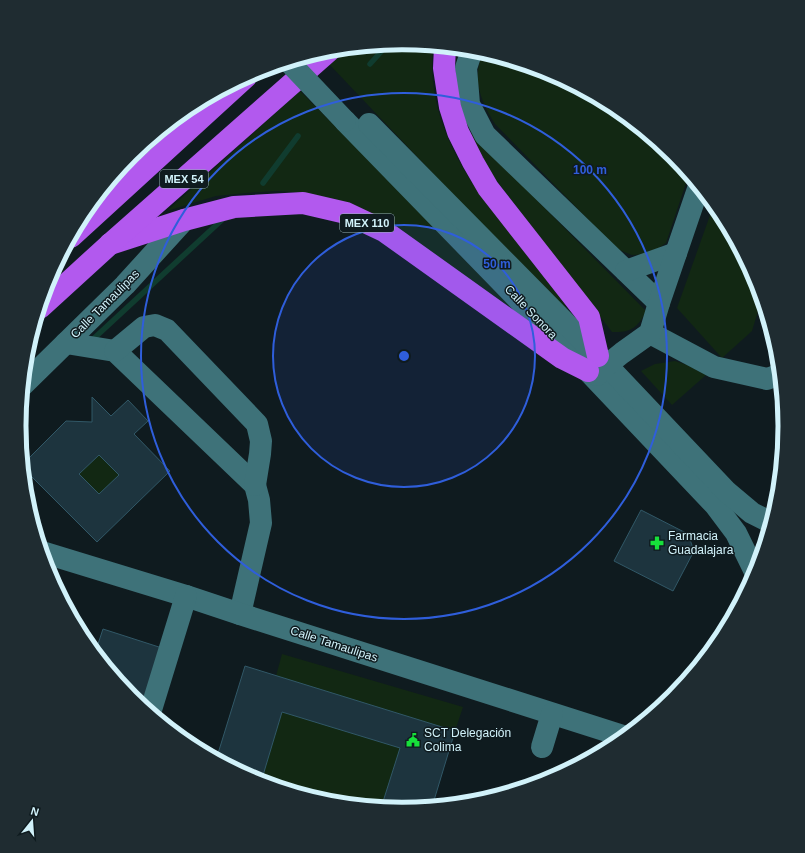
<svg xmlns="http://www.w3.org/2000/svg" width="805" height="853" viewBox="0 0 805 853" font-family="Helvetica,sans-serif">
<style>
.green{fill:#122813}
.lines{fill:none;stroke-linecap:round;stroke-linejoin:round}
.stream{stroke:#103c2f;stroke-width:5.5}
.building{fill:#1d343e;stroke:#315867;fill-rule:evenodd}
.minor{stroke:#3e7279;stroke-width:22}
.highway{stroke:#b259ee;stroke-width:22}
.minor-bridge{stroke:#3e7279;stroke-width:22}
.ring{fill:none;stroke:#2f5edb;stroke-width:2}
.labels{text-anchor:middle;stroke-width:3;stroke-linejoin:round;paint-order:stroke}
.shield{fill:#0f1b1f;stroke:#97b2b8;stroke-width:1}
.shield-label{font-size:11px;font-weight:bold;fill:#d1f2fa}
.street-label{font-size:12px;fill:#d1f2fa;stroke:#0f1b1f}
.poi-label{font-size:12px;fill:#d1f2fa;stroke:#0f1b1f;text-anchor:start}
.rim{fill:none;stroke:#d1f2fa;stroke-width:5}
.centre{fill:#2f5edb;stroke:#0f1b1f;stroke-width:2}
.ring-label{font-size:12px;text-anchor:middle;font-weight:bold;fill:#2f5edb;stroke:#0f1b1f;stroke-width:3;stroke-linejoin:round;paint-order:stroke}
</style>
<rect width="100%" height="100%" fill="#0f1b1f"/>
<!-- green -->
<g class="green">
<path d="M 403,43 L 433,46 C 428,95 444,138 469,178 C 479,194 493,209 504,224 C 524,251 545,278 565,304 L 567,314 L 328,63 L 345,49 Z"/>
<path d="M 482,52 L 549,72 L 616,108 L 674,155 L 689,174 L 666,243 L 650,254 L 632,255 L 617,249 L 495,124 C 485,108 476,90 478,71 C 479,64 481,58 482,52 Z"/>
<polygon points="300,91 552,344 395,225 366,211 308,193 276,191 246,193 216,196 167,211"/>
<path d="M 467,129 L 646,311 C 638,328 630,333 612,332 L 484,164 Z"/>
<polygon points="714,204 721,214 757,280 762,298 752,331 722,358 677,308"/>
<polygon points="675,361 687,365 706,375 672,405 641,371 655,364"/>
<polygon points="99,455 119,475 99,494 79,474"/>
<polygon points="282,654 463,707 455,731 276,676"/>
<polygon points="282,712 400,748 381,808 327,803 261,782"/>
</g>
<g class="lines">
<!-- stream -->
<g class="stream">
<polyline points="370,64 388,44"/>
<polyline points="263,183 298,136"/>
<polyline points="90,342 225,217"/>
</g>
</g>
<!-- building -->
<g class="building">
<path d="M 92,397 L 111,416 L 128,400 L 148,421 L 134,434 L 170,471 L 97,542 L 23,468 L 23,464 L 66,421 L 92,422 ZM 99,455 L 119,475 L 99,494 L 79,474 Z"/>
<polygon points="641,510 688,534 694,551 673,591 614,561"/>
<polygon points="722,628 725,633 712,650"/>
<polygon points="103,629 162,648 144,708 131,698 95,653"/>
<polygon points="245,666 455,731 432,807 402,810 381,808 400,748 282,712 261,782 216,760"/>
</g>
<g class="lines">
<!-- minor -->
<g class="minor">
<polyline points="472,50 466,68 469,104 485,135 659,303"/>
<polyline points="345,121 588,371 715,505 736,533 756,574"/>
<polyline points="369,124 598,356 727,492 752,513 772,523"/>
<polyline points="626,271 676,253"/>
<polyline points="650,333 714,367 767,379 781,374"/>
<polyline points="66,343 115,351 255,485 259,500 261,523 240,614"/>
<polyline points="115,351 144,327 155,325 167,330 257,424 261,441 260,454 255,485"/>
<polyline points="597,375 607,365 622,353 650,333 659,303 699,186"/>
<polyline points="23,385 125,285 184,220"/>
<polyline points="42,552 186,596 240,614 626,737"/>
<polyline points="150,713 186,596"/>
<polyline points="542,747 552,714"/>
</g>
<!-- highway -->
<g class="highway">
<polyline points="445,47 444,68 450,107 458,132 473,162 488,188 589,317 598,356"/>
<polyline points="71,237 246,77"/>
<polyline points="110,244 184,220 234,207 303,203 346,213 384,231 562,358 588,371"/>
<polyline points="40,308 110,244 330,50"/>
</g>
<!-- minor-bridge -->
<polyline class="minor-bridge" points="289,62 345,121"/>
</g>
<!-- distance rings -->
<circle cx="404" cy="356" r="131" fill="#2f5edb" fill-opacity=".12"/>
<g class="ring">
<circle cx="404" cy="356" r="131"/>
<circle cx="404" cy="356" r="263"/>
</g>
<!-- icons -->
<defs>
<g id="pharmacy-bare" transform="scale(1.08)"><path d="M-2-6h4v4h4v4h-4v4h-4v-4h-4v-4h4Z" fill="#17e03b" stroke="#0f1b1f" stroke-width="2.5" paint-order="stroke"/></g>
<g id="civic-bare" transform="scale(1.08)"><path d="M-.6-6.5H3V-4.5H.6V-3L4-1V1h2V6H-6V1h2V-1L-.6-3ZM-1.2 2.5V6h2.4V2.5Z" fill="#17e03b" stroke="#0f1b1f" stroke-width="2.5" paint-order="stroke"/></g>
</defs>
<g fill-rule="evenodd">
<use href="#pharmacy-bare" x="657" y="543"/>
<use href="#civic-bare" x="413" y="740"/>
</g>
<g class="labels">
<!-- shield labels -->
<g class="shield">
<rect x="160" y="170" width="48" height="18" rx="3"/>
<rect x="340" y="214" width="54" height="18" rx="3"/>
</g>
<g class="shield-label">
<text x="184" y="183">MEX 54</text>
<text x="367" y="227">MEX 110</text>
</g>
<!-- street labels -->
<g class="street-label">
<text transform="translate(105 304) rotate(-45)" y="4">Calle Tamaulipas</text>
<text transform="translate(531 312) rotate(46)" y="4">Calle Sonora</text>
<text transform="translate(334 644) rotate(18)" y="4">Calle Tamaulipas</text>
</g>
<!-- poi labels -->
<g class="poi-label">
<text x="668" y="540">Farmacia<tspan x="668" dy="14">Guadalajara</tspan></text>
<text x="424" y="737">SCT Delegación<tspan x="424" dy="14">Colima</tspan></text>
</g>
</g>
<!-- crop -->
<path d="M0 0H805V853H0ZM26 426a376 376 0 1 1 752 0a376 376 0 1 1-752 0Z" fill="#1f2c31" fill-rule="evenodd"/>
<path class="rim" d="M26 426a376 376 0 1 1 752 0a376 376 0 1 1-752 0Z"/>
<circle cx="404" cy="356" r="6" class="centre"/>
<g class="ring-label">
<text x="590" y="174">100 m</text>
<text x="497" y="268">50 m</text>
</g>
<!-- north arrow -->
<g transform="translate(32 821) rotate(17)" stroke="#0f1b1f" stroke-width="3" paint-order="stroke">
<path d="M0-3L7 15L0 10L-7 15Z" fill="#d1f2fa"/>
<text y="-6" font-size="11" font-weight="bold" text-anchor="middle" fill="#d1f2fa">N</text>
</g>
</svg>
